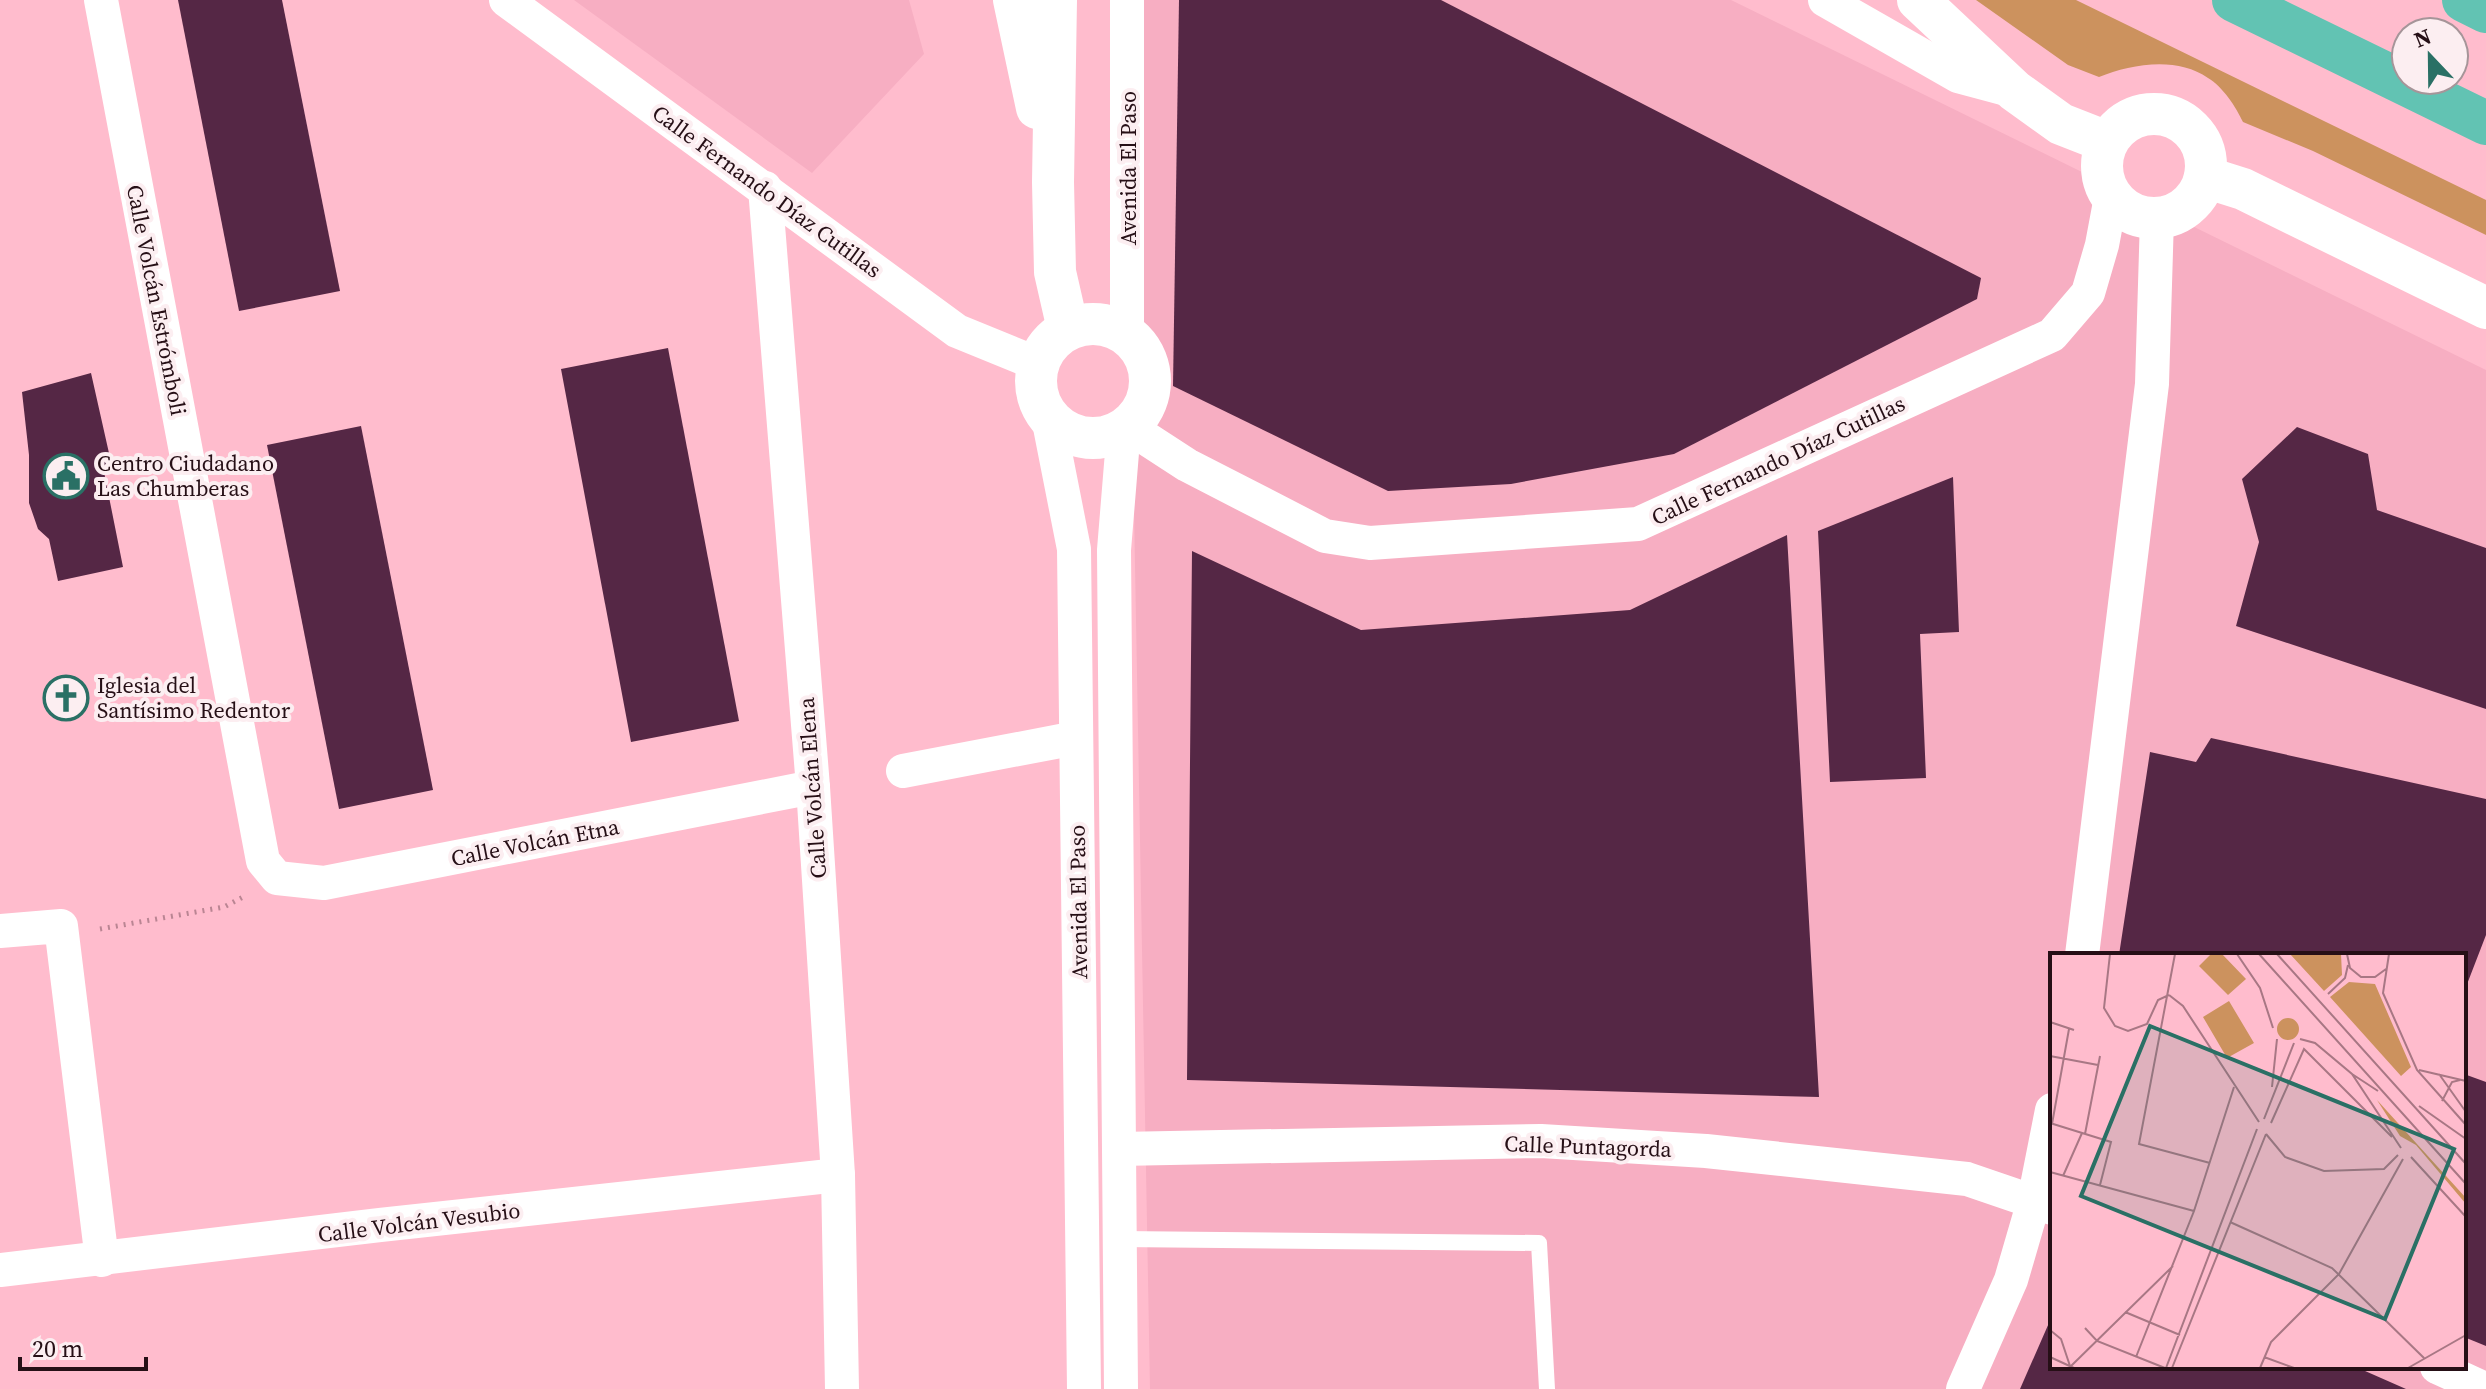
<svg xmlns="http://www.w3.org/2000/svg" width="2486" height="1389" viewBox="0 0 2486 1389" font-family="'Source Serif 4',serif">
<style>
.built{fill:#f7aec2;fill-rule:evenodd}
.green{fill:#cc925e}
.building{fill:#552745}
.lines{fill:none;stroke-linecap:round;stroke-linejoin:round}
.path{stroke:#ba8593;stroke-width:5;stroke-dasharray:2 6;stroke-linecap:butt}
.service{stroke:#fff;stroke-width:16}
.minor{stroke:#fff;stroke-width:34}
.tertiary{stroke:#fff;stroke-width:42}
.motorway{stroke:#62c3b3;stroke-width:44}
.labels{text-anchor:middle;stroke-width:8;stroke-linejoin:round;paint-order:stroke}
.street-label{font-size:22px;fill:#260f16;stroke:#fceef1}
.poi-label{font-size:22px;fill:#260f16;stroke:#fceef1;text-anchor:start}
.inset-road{fill:none;stroke:#a87784;stroke-width:2}
.view{fill:#2a7065;fill-opacity:0.15;stroke:#2a7065;stroke-width:4}
.inset-edge{fill:none;stroke:#260f16;stroke-width:4}
</style>
<rect width="100%" height="100%" fill="#ffbccd"/>
<!-- built -->
<g class="built">
<polygon points="574,0 909,0 924,54 812,173"/>
<path d="M 1138,0 L 1731,0 L 2486,370 L 2486,1389 L 1150,1389 L 1130,290 ZM 2052,955 L 2464,955 L 2464,1367 L 2052,1367 Z"/>
</g>
<!-- green -->
<path class="green" d="M 1976,0 L 2076,0 L 2486,200 L 2486,235 L 2313,151 L 2243,122 C 2236,107 2223,87 2208,78 C 2177,56 2131,64 2099,77 L 2068,65 Z"/>
<!-- building -->
<g class="building">
<polygon points="178,0 282,0 340,291 239,311"/>
<polygon points="1179,0 1441,0 1981,278 1977,299 1674,454 1511,484 1388,491 1173,386"/>
<polygon points="668,348 739,721 631,742 561,369"/>
<polygon points="91,373 113,471 104,472 123,567 58,581 49,539 38,529 29,503 29,455 22,392"/>
<polygon points="361,426 433,790 339,809 267,445"/>
<polygon points="2297,427 2368,454 2377,510 2486,548 2486,709 2236,626 2259,542 2242,479"/>
<polygon points="1953,477 1959,632 1920,634 1926,778 1830,782 1818,531"/>
<polygon points="1787,535 1819,1097 1187,1080 1192,551 1361,630 1630,610"/>
<polygon points="2211,738 2486,799 2486,935 2464,992 2464,955 2119,955 2150,752 2196,762"/>
<polygon points="2464,1074 2486,1082 2486,1346 2464,1337"/>
<polygon points="2052,1316 2052,1367 2356,1367 2406,1389 2020,1389"/>
</g>
<g class="lines">
<!-- path -->
<polyline class="path" points="100,929 224,907 245,896"/>
<!-- service -->
<polyline class="service" points="1120,1239 1539,1243 1547,1389"/>
<!-- minor -->
<g class="minor">
<polyline points="101,0 263,861 277,878 324,883 813,787"/>
<polyline points="506,0 957,331 1038,364"/>
<polyline points="1127,0 1127,336"/>
<polyline points="1825,0 1958,76 2014,91"/>
<polyline points="765,188 813,787 838,1175 842,1389"/>
<polyline points="1048,417 1074,549 1084,1389"/>
<polyline points="1127,426 1187,465 1325,536 1370,543 1638,524 2052,335 2088,293 2102,245 2111,197"/>
<polyline points="903,771 1076,738"/>
<polyline points="0,931 61,926 102,1260"/>
<polyline points="2082,955 2152,384 2157,218"/>
<polyline points="1119,1149 1541,1141 1706,1151 1967,1179 2052,1208"/>
<polyline points="0,1270 380,1225 838,1175"/>
<polyline points="2437,1367 2485,1389"/>
<polyline points="1121,1389 1114,550 1124,428"/>
<polyline points="1963,1389 2011,1280 2034,1201 2052,1110"/>
</g>
<!-- tertiary -->
<g class="tertiary">
<polyline points="1014,0 1037,108"/>
<polyline points="1056,0 1053,182 1055,272 1068,329"/>
<polyline points="1918,0 2015,91 2061,124 2107,142"/>
<circle cx="2154" cy="166" r="52"/>
<polyline points="2205,177 2243,189 2486,308"/>
<circle cx="1093" cy="381" r="57"/>
</g>
<!-- motorway -->
<g class="motorway">
<polyline points="2234,0 2486,123"/>
<polyline points="2464,0 2486,11"/>
</g>
</g>
<!-- icons -->
<defs>
<g id="civic-ring" transform="scale(2.3)"><circle r="9.5" fill="#fceef1" stroke="#2a7065" stroke-width="1.5"/><path d="M-.6-6.5H3V-4.5H.6V-3L4-1V1h2V6H-6V1h2V-1L-.6-3ZM-1.2 2.5V6h2.4V2.5Z" fill="#2a7065"/></g>
<g id="church-ring" transform="scale(2.3)"><circle r="9.5" fill="#fceef1" stroke="#2a7065" stroke-width="1.5"/><path d="M-1.2-6h2.4v3.5h3.3v2.4h-3.3V6h-2.4V-.1h-3.3v-2.4h3.3Z" fill="#2a7065"/></g>
</defs>
<g fill-rule="evenodd">
<use href="#civic-ring" x="66" y="476"/>
<use href="#church-ring" x="66" y="698"/>
</g>
<g class="labels">
<!-- street labels -->
<g class="street-label">
<text transform="translate(1128 168) rotate(-90)" y="8">Avenida El Paso</text>
<text transform="translate(767 191) rotate(36)" y="8">Calle Fernando Díaz Cutillas</text>
<text transform="translate(157 300) rotate(79)" y="8">Calle Volcán Estrómboli</text>
<text transform="translate(1778 460) rotate(-25)" y="8">Calle Fernando Díaz Cutillas</text>
<text transform="translate(812 788) rotate(-94)" y="8">Calle Volcán Elena</text>
<text transform="translate(535 842) rotate(-11)" y="8">Calle Volcán Etna</text>
<text transform="translate(1078 902) rotate(-91)" y="8">Avenida El Paso</text>
<text transform="translate(1588 1146) rotate(2)" y="8">Calle Puntagorda</text>
<text transform="translate(419 1222) rotate(-7)" y="8">Calle Volcán Vesubio</text>
</g>
<!-- poi labels -->
<g class="poi-label">
<text x="97" y="471">Centro Ciudadano<tspan x="97" dy="25">Las Chumberas</tspan></text>
<text x="97" y="693">Iglesia del<tspan x="97" dy="25">Santísimo Redentor</tspan></text>
</g>
</g>
<!-- overview -->
<g transform="translate(2050 953)">
<rect width="416" height="416" fill="#ffbccd"/>
<path d="M 161,1 L 172,1 L 196,26 L 178,42 L 149,13 ZM 240,1 L 291,1 L 292,22 L 274,38 ZM 299,29 L 325,31 L 361,114 L 351,123 L 280,44 ZM 179,48 L 204,90 L 177,105 L 153,64 ZM227 76a11 11 0 1 1 22 0a11 11 0 1 1-22 0ZM 327,147 L 416,245 L 416,251 L 366,192 L 350,183 Z" fill="#cc925e"/>
<path class="inset-road" d="M 60,1 L 54,55 L 65,73 L 78,78 L 97,71 L 108,47 L 119,42M 125,1 L 89,191 L 160,210M 187,1 L 210,35 L 223,75M 209,1 L 416,231M 227,1 L 416,211M 297,1 L 300,15 L 311,24 L 325,24 L 336,16M 339,1 L 333,40 L 367,117 L 416,172M 278,41 L 295,25 L 298,12M 119,42 L 133,53 L 209,169M 0,69 L 24,77M 250,86 L 265,90 L 302,121 L 351,195M 0,103 L 48,112M 369,117 L 416,128M 302,121 L 328,138M 389,121 L 416,159M 222,134 L 227,86M 392,148 L 402,129 L 410,127M 369,153 L 416,186M 214,166 L 244,90M 0,170 L 61,189 L 50,232M 221,170 L 254,96 L 342,184M 2,171 L 19,76M 35,181 L 50,103M 216,181 L 235,204 L 274,218 L 334,216 L 348,202M 361,204 L 416,264M 0,219 L 144,258M 13,223 L 32,180M 180,269 L 282,315 L 374,405M 75,359 L 130,382M 35,375 L 47,388 L 115,415M 0,377 L 11,386 L 20,413M 0,404 L 24,415M 86,404 L 144,258 L 184,134M 214,404 L 244,415M 19,415 L 123,313M 116,415 L 207,176M 122,415 L 216,181M 210,415 L 221,389 L 289,321 L 353,206M 358,415 L 416,382"/>
<path class="view" d="M 100,73 L 404,196 L 335,366 L 31,243 Z"/>
<rect width="416" height="416" class="inset-edge"/>
</g>
<!-- north arrow -->
<g transform="translate(2430 56) rotate(338)"><circle r="38" fill="#fceef1" stroke="#a69599" stroke-width="2"/>
<path d="M0-6L14 30L0 20L-14 30Z" fill="#2a7065"/>
<text y="-12" font-size="22" font-weight="bold" text-anchor="middle" fill="#260f16">N</text>
</g>
<!-- scale -->
<path d="M20 1357v12h126v-12" fill="none" stroke="#260f16" stroke-width="4"/>
<text x="32" y="1357" font-size="24" fill="#260f16" stroke="#fceef1" stroke-width="6" paint-order="stroke">20 m</text>
</svg>
